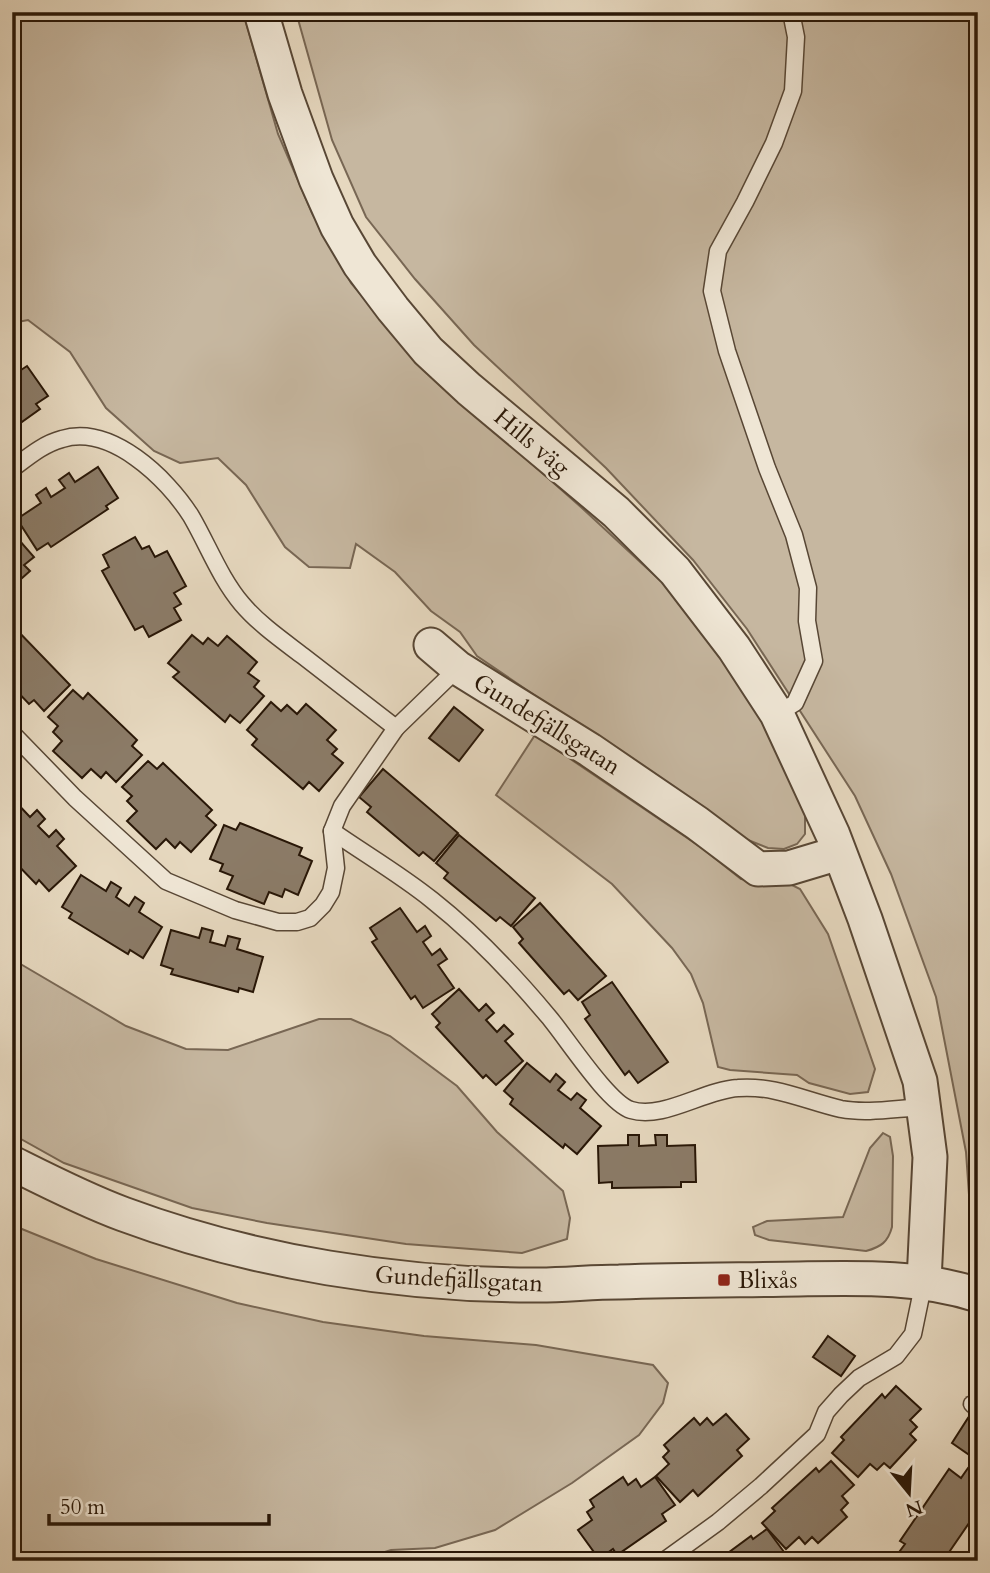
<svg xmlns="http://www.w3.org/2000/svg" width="990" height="1573" viewBox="0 0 990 1573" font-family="Cardo,serif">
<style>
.green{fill:#c6b7a0;stroke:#786754;stroke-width:2}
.building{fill:#8b7b67;stroke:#291707;stroke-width:2}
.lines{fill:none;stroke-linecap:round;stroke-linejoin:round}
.service-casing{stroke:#584735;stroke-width:19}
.minor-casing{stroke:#584735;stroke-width:37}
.service{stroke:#efe6d5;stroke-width:16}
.minor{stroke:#efe6d5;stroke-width:33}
.poi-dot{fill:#8f2418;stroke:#efe6d5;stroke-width:2.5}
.labels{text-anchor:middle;stroke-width:5;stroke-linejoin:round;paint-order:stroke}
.street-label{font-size:24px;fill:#291707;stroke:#efe6d5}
.poi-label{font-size:24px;fill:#291707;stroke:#efe6d5;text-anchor:start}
</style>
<rect width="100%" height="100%" fill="#e6d8bf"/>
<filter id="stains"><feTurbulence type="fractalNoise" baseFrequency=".00286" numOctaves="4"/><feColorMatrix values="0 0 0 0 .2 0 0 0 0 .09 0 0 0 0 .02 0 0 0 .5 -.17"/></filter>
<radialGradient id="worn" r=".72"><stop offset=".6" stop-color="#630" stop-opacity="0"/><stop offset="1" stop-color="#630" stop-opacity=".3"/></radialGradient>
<!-- green -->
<g class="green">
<polygon points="12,12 243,12 278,134 312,213 351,283 420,365 582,508 678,597 716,645 792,772 805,810 805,834 797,844 784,849 768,848 743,838 477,656 460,632 431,611 395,572 356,544 350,568 309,567 285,547 246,485 218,458 180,463 154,451 106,408 70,352 28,320 12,323"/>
<polygon points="296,12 978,12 978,1258 970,1209 966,1152 936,997 891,874 855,796 747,629 693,560 606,468 474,345 415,279 366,217 332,140"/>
<polygon points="535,735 702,848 741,879 790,884 800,889 828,934 875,1069 868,1092 850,1094 809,1083 797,1075 730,1070 718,1067 703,1003 691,974 672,948 612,884 496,795"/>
<polygon points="12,959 126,1026 186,1049 228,1050 319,1019 351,1019 390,1036 457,1086 497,1132 563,1191 570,1218 567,1239 522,1253 406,1244 267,1223 192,1208 64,1163 12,1134"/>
<path d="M 883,1133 L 890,1137 L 893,1156 L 892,1227 C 888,1242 881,1247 866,1251 L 769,1240 L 755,1235 L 753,1227 L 767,1221 L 843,1217 L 870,1148 Z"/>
<polygon points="12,1225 96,1259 237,1303 323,1322 424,1336 536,1345 653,1365 668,1383 663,1403 639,1435 572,1483 495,1530 435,1548 391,1550 357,1561 12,1561 12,1521 18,1474 12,1469"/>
</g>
<!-- building -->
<g class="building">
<polygon points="27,366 48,396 36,404 40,409 12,429 12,376"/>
<polygon points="98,467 118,498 106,506 108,509 51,547 48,543 37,550 17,519 41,503 36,495 46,488 51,497 65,488 59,480 69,473 75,482"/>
<polygon points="12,532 34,557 24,565 30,571 12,587"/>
<polygon points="135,537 142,549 149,546 155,557 167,551 186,586 174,593 181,604 174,608 181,620 149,637 143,626 135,630 102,571 109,567 103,555"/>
<polygon points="12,625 70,685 44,711 34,700 29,704 12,686"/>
<polygon points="192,635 203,644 208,638 218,646 227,636 257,662 248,673 259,681 254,687 264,696 240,723 230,715 225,722 173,677 179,672 168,663"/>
<polygon points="73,690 83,699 88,693 137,740 132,746 142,755 116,782 106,772 101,778 91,769 82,778 53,751 62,741 53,732 58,726 48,717"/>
<polygon points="271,702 281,711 287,705 297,714 306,704 336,730 327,740 337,749 332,754 343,763 319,791 309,782 303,789 252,745 257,739 247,730"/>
<polygon points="454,707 483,730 459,761 429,738"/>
<polygon points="148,761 157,769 163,763 212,810 206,816 216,825 191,852 180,842 175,848 166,839 156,849 127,821 137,811 127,801 132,796 122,787"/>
<polygon points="383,769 458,833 434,861 423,852 419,856 367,812 371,807 359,797"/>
<polygon points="12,798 30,817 37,810 45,819 38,826 49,837 56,830 64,839 57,846 76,866 49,891 39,880 36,884 12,859"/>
<polygon points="240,823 302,848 299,855 312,861 298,895 285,889 282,897 269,892 264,904 227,889 233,876 220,871 223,864 210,859 224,825 236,830"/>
<polygon points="459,835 535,898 511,926 500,917 496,921 444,878 448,873 436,863"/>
<polygon points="81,875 106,891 111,882 121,888 116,897 129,906 135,897 144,903 139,912 162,927 143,958 130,950 128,954 69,918 72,913 62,907"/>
<polygon points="540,903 606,976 578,1000 569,990 564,994 519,943 523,939 513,927"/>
<polygon points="400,908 417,932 425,926 431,936 423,942 432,955 440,949 447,959 438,965 454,988 423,1008 415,996 411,999 372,942 377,939 370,928"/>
<polygon points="202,928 213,931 210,942 225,946 228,936 240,939 237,949 263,957 253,992 239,988 238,992 171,974 173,969 161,965 171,930 199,938"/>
<polygon points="612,982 668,1062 638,1083 629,1071 625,1075 585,1019 590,1015 582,1002"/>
<polygon points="459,989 479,1011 486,1004 494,1013 486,1020 497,1032 504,1025 513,1034 505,1041 523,1061 496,1085 486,1075 483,1078 436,1027 440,1023 432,1014"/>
<polygon points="527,1063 550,1082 556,1074 565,1082 558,1090 571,1100 577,1093 586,1100 580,1108 601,1126 577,1154 565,1144 563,1148 510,1104 513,1099 504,1091"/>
<polygon points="628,1135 639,1135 639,1146 656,1145 655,1135 667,1135 667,1146 695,1145 696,1182 681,1182 681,1187 612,1188 612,1182 599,1183 598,1146 628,1145"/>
<polygon points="828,1336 855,1356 841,1376 813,1357"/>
<polygon points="896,1386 921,1409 910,1420 917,1427 910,1434 916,1440 890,1468 884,1463 877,1470 870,1464 858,1477 832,1453 844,1440 841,1437 882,1394 885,1398"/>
<polygon points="726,1414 749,1439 737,1450 742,1456 698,1496 693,1490 680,1502 656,1476 669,1464 663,1457 669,1451 664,1445 694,1418 700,1425 707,1418 713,1425"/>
<polygon points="968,1418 978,1425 978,1461 952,1443"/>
<polygon points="831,1461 854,1485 842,1496 848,1503 841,1510 847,1517 818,1543 812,1537 805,1544 799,1537 786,1549 762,1523 775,1511 772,1508 816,1468 819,1472"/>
<polygon points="968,1468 978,1474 976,1488 978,1489 978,1510 943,1561 894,1559 905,1544 900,1541 949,1469 961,1478"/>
<polygon points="623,1477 628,1485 636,1479 641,1487 655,1477 675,1505 662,1514 666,1521 617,1555 613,1549 599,1559 578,1530 592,1520 587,1512 594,1507 590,1500"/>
<polygon points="767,1529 787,1556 781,1561 717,1561 751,1536 753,1539"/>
<polygon points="529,1556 530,1561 471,1561 471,1557"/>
</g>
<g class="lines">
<!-- service casing -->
<g class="service-casing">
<g id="service">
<path d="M 12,469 C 28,457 43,444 62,439 C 111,424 167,478 191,516 C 208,545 220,578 242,604 C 259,624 282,640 303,656 C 334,680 365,704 396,728"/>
<polyline points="777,714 795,703 814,661 807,621 808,588 794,535 767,468 727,351 712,291 718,251 745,202 774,143 793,91 796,37 791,12"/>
<polyline points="12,733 75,798 166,881 235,910 278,922 297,922 310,918 323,905 331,892 336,868 332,831 342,806 396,728 458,668"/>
<path d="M 332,831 C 365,854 401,875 432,900 C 475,934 513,974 548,1016 C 566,1037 608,1103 631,1110 C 663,1120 704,1090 738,1088 C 775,1085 806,1101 841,1109 C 868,1114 898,1108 925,1107"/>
<polyline points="972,1404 978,1408"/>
<polyline points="664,1561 718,1522 761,1486 817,1434 826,1412 841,1395 859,1378 896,1356 913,1334 924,1281"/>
</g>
</g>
<!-- minor casing -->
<g class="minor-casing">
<g id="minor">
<polyline points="261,12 285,94 316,179 337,226 360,265 393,309 428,351 469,389 616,512 675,571 734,648 777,714 833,835 865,919 920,1081 930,1157 924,1281"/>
<polyline points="431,645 458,668 590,750 697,823 758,869 789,868 839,853"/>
<path d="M 12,1163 C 48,1181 85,1200 123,1214 C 252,1262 402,1286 539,1285 C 566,1285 592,1282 619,1282 C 679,1280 739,1280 799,1279 C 860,1278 920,1276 978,1295"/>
</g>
</g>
<!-- service -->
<use href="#service" class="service"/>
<!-- minor -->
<use href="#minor" class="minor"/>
</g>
<!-- markers -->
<rect class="poi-dot" x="717" y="1273" width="14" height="14" rx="3.5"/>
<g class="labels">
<!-- street labels -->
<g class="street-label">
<text transform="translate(532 442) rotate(40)" y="8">Hills väg</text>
<text transform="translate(547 724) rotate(32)" y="8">Gundefjällsgatan</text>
<text transform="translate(459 1279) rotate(3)" y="8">Gundefjällsgatan</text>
</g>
<!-- poi labels -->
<g class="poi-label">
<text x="738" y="1288">Blixås</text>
</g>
</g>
<!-- margin -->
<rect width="990" height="1573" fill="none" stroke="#e6d8bf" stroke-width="42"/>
<rect x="14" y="14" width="962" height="1545" fill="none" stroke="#291707" stroke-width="3.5"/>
<rect x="21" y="21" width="948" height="1531" fill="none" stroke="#291707" stroke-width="2"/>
<!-- north arrow -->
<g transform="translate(909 1493) rotate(162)" stroke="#efe6d5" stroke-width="5" paint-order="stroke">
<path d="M0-5L12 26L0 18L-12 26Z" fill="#291707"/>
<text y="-10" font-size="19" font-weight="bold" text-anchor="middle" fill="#291707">N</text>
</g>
<!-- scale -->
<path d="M49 1514v10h220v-10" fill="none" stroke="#291707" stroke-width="3.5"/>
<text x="60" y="1514" font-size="21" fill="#291707" stroke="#efe6d5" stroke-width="5" paint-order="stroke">50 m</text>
<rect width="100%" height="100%" filter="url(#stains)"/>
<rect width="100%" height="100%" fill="url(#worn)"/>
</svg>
